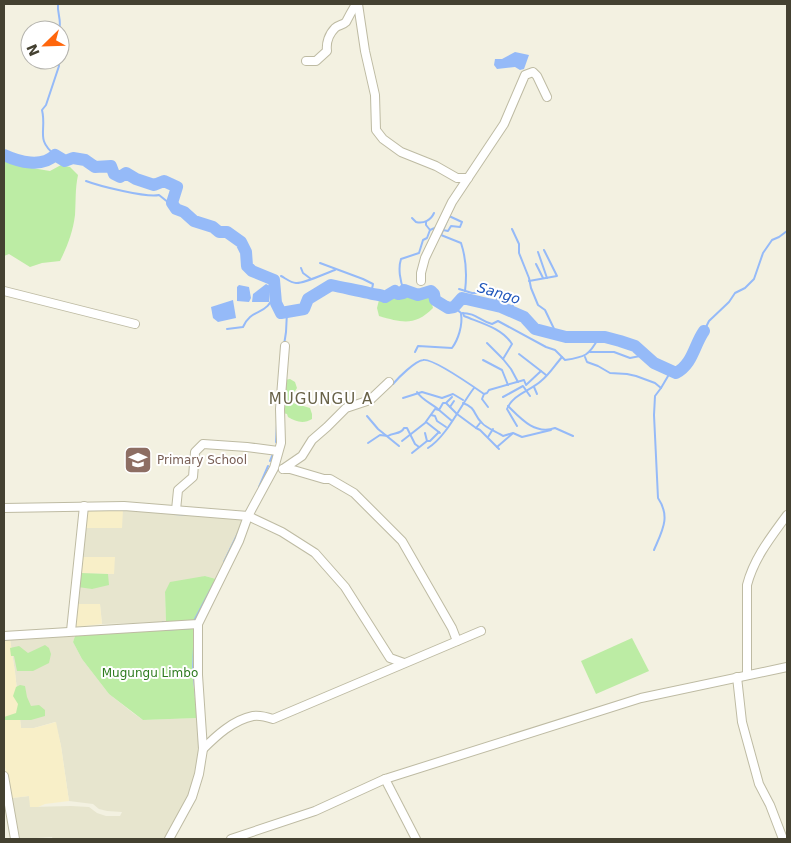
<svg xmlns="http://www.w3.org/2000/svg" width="791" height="843" viewBox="0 0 791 843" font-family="'DejaVu Sans',sans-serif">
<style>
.residential{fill:#e7e5ce}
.commercial{fill:#f8efc8}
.green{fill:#bceca4}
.water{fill:#95baf8}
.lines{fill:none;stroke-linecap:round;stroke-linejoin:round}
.stream{stroke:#95baf8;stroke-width:2}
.river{stroke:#95baf8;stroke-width:12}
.minor-casing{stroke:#bebba3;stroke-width:10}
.minor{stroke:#fff;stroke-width:8}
.labels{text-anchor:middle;stroke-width:4;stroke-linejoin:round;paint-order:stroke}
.education-label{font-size:12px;fill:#785e54;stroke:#fff;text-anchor:start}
.park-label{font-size:12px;fill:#2e7b1f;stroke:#fff}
.water-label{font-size:14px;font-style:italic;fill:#2057bb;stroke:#fff}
.quarter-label{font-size:15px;letter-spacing:1px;fill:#686247;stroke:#fff}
</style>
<rect width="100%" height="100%" fill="#f3f1e1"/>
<!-- residential -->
<g class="residential">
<polygon points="123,510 242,518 244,520 216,579 205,576 165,592 166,622 102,624 100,605 75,604 80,573 114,574 81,557 83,528"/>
<polygon points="75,636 73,642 82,659 109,694 133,713 143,720 197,718 200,751 195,778 184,805 165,839 53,839 52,837 20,839 12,798 29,796 31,807 71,806 89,807 97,813 106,816 120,816 122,812 107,811 99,809 93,804 69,801 61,746 55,722 34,728 21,728 15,672 10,639"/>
</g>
<!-- commercial -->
<g class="commercial">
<polygon points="85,509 123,510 122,528 83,528"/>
<polygon points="81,557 115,557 114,574 80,573"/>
<polygon points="75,604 100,604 102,624 76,627 74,624"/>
<polygon points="4,639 10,639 15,672 21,728 34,728 56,722 61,746 69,801 45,804 38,807 30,807 29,796 12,798 4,763"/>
</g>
<!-- green -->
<g class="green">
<path d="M 4,159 L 32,168 L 50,171 L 61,165 L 70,167 L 78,175 C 75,189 76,201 75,215 C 73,232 67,247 60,261 L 42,263 L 30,267 L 9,254 L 4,256 Z"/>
<path d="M 393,295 L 430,297 L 433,308 C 415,326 403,323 379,316 L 377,308 L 379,300 L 384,300 Z"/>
<path d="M 290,379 L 295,382 L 297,388 L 292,396 L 293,403 L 310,408 L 312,414 L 312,419 C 304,424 296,422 288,417 L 287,414 L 283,413 L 285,380 Z"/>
<polygon points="80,573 108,574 109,585 92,589 78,587"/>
<polygon points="205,576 216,579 196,619 193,622 166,622 165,592 170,582"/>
<polygon points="193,628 195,631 192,670 197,718 143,720 109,694 82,659 73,642 75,636"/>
<polygon points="632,638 649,671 596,694 581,661"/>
<polygon points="45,645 49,648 51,654 49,663 33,671 17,671 14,656 11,656 10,648 19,646 28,653"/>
<polygon points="20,685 25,686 27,697 31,706 39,705 45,710 45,716 31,720 4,720 4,717 16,713 18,704 13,696 16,687"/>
</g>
<!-- water -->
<g class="water">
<polygon points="515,52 529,55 524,69 520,70 515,67 497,69 494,65 495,59 502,59"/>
<polygon points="266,284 270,286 269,302 252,302 253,294"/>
<polygon points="239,285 249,287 251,298 249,302 237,301 237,287"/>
<polygon points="233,300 236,318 218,322 213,318 211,307"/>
</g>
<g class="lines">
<!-- stream -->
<g class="stream">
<path d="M 58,4 C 57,14 62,20 59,30"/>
<path d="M 55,155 C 35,139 47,131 42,110 L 46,105 L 59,66 L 58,60"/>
<path d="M 86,181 C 99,186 147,198 159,195 L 169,203 L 173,205"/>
<path d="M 412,218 L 416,222 C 424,224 431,220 434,213"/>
<polyline points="426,222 426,225 430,230"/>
<polyline points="512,229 519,244 519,253 529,278 531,288 538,305 545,310 557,335"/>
<path d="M 443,230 L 448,231 L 451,226 L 460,227 L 462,222 L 449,216 L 441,235 L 461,243 C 466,258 467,275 465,291"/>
<polyline points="538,252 547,278"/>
<polyline points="320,263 363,279 373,284 371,294"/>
<polyline points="536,264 543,278"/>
<polyline points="301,268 303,273 311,279"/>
<path d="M 281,276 C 285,278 291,283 296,283 C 303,284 326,273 335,270"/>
<polyline points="529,281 557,276 544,250"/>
<polyline points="459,289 472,293 495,293 497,296 496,305"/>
<path d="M 404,290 C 400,282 398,268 401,259 L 419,253 L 423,240 L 427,238 L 430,230 L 437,227"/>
<polyline points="497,296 513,298 513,312"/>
<path d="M 454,307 L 461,313 C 477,313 478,320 492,324 L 498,321 L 546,347 L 555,350 L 565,360 C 585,357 589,356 599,337"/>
<path d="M 463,313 L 464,316 C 481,323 502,328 512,344 L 503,359 L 511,369 L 518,382"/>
<path d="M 227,329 L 243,327 C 252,306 268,318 275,291"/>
<polyline points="704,331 709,321 729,302 735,293 745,288 754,279 763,253 772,240 779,237 787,231"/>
<polyline points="487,343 503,359"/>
<polyline points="284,345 286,332 287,312"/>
<path d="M 415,352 L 418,346 L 452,348 C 458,340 463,325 461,314"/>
<polyline points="590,352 614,352 630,358 645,355"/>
<polyline points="519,354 541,371"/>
<polyline points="585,357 587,362 598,366 610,373 627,374 636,376 655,383 661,388 671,371"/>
<polyline points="483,360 502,370 508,385"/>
<path d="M 393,384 C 398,378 415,361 423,360 C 432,358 474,387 484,394 L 487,393 L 489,390 L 524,380 L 526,385 L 541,371 L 546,375"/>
<polyline points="534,387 537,394"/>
<path d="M 417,392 C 422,400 431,403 438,409"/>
<polyline points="484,394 482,399 488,407"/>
<polyline points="503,397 523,386 530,396"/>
<polyline points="403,398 422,392 442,398 453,394 463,400"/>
<polyline points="446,403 457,414 476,428"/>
<path d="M 463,403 C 477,408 473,415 482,423 C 486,428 497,432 503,436 L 513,433 L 522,437 L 551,430"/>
<path d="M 508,406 C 521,419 535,435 555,428 L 573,436"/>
<polyline points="450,407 454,401"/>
<polyline points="431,415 435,416 437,421 446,427"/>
<polyline points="367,416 378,429 399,446"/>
<polyline points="452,421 439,410 443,403 446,403 452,397"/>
<polyline points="426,422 440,433"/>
<polyline points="480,423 476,428 480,430 499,449"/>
<path d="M 517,426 L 507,409 C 513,394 530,391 541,381 C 549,375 555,365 562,357"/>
<polyline points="425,433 427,441"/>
<polyline points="488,437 493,429"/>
<polyline points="402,441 425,423 435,409 439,410"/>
<polyline points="276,442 277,424"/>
<path d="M 368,443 L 380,435 L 388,436 C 393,432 401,435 404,428 L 407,428 L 415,444 L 419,447"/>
<polyline points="497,447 512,434"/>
<path d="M 428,448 C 447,436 460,406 474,388"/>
<polyline points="412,453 427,441 430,441 439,432"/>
<polyline points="270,461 273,454"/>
<polyline points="259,487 268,466"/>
<polyline points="174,514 194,515"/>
<path d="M 654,550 C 662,531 671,517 658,498 L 654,415 L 655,396 L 661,388"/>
<polyline points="224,562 238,533"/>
<polyline points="194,621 214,583"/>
<polyline points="163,622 170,622"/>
<polyline points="161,630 191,628"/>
<polyline points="194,647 193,670 196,697"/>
</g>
<!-- river -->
<path class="river" d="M 4,155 C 19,162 42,168 55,155 L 65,161 L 73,158 L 85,160 L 95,167 L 111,166 L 114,174 L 120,177 L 126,173 L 136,179 L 154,185 L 164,181 L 177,187 L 172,203 L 176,209 L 184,212 L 194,221 L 213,227 L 219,232 L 227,232 L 241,242 L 246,252 L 247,266 L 252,271 L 274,280 L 276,303 L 281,313 L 304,309 L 308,299 L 331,285 C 344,288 356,290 369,293 C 375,295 380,294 385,297 L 395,291 L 398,294 L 403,293 L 404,290 L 418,295 L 431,291 L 434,294 L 435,300 L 448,308 L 454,307 L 462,298 L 501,307 L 524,317 L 535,329 L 566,337 L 605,337 L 620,341 L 635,346 L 654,363 L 676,373 C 693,364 694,345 704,331"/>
<!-- minor casing -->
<g class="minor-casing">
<g id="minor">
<polyline points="358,4 365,51 375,95 376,130 383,139 401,152 436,166 457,178 468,178"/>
<path d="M 306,61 L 316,61 L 327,51 C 326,43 329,34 335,28 C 338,25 343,25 346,22 C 348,18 353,9 356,4"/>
<polyline points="421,281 421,273 425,258 452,202 504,124 525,75 533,72 537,76 547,97"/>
<polyline points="4,291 135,324"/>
<polyline points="283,469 290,469 324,479 330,479 354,493 402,541 452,628 457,641"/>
<polyline points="283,469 302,456 312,440 327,427 346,408 370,400 389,382"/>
<polyline points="4,508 124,506 248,516 282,532 315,553 345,587 390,658 404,663"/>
<polyline points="176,510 178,490 193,477 195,452 203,444 247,447 278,451"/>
<polyline points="71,631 84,506"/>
<polyline points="4,636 198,624 239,541 248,516 274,468 281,443 280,409 285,346"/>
<path d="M 747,674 L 747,585 C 754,558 771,537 787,515"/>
<polyline points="737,677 742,722 759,784 770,805 783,839"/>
<path d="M 203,749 C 216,736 233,720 253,716 C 259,715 267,717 273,719 L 481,631"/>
<polyline points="4,776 15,839"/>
<polyline points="385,779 416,839"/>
<polyline points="169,839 192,797 199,774 203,749 198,675 198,624"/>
<polyline points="231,839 315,811 385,779 641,698 787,667"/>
</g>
</g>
<!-- minor -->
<use href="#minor" class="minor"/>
</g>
<!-- icons -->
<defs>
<g id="school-square" transform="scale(1.4375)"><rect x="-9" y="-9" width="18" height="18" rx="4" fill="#8d6e63" stroke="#fff"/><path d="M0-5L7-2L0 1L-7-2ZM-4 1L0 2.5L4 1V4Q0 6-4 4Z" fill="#fff"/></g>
</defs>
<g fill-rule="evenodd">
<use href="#school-square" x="138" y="460"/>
</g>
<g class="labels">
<!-- education labels -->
<g class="education-label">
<text x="157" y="464">Primary School</text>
</g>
<!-- park labels -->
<g class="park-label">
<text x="150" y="677">Mugungu Limbo</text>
</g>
<!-- water labels -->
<g class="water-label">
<text transform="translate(499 293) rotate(17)" y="5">Sango</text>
</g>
<!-- quarter labels -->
<g class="quarter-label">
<text x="321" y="404">MUGUNGU A</text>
</g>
</g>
<!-- border -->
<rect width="791" height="843" fill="none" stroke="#444131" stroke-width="10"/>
<!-- north arrow -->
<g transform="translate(45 45) rotate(247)"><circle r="24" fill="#ffffff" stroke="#b4b3ad"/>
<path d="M0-4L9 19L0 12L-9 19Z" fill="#ff660c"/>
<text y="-8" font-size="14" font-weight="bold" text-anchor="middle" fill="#444131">N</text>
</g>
</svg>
